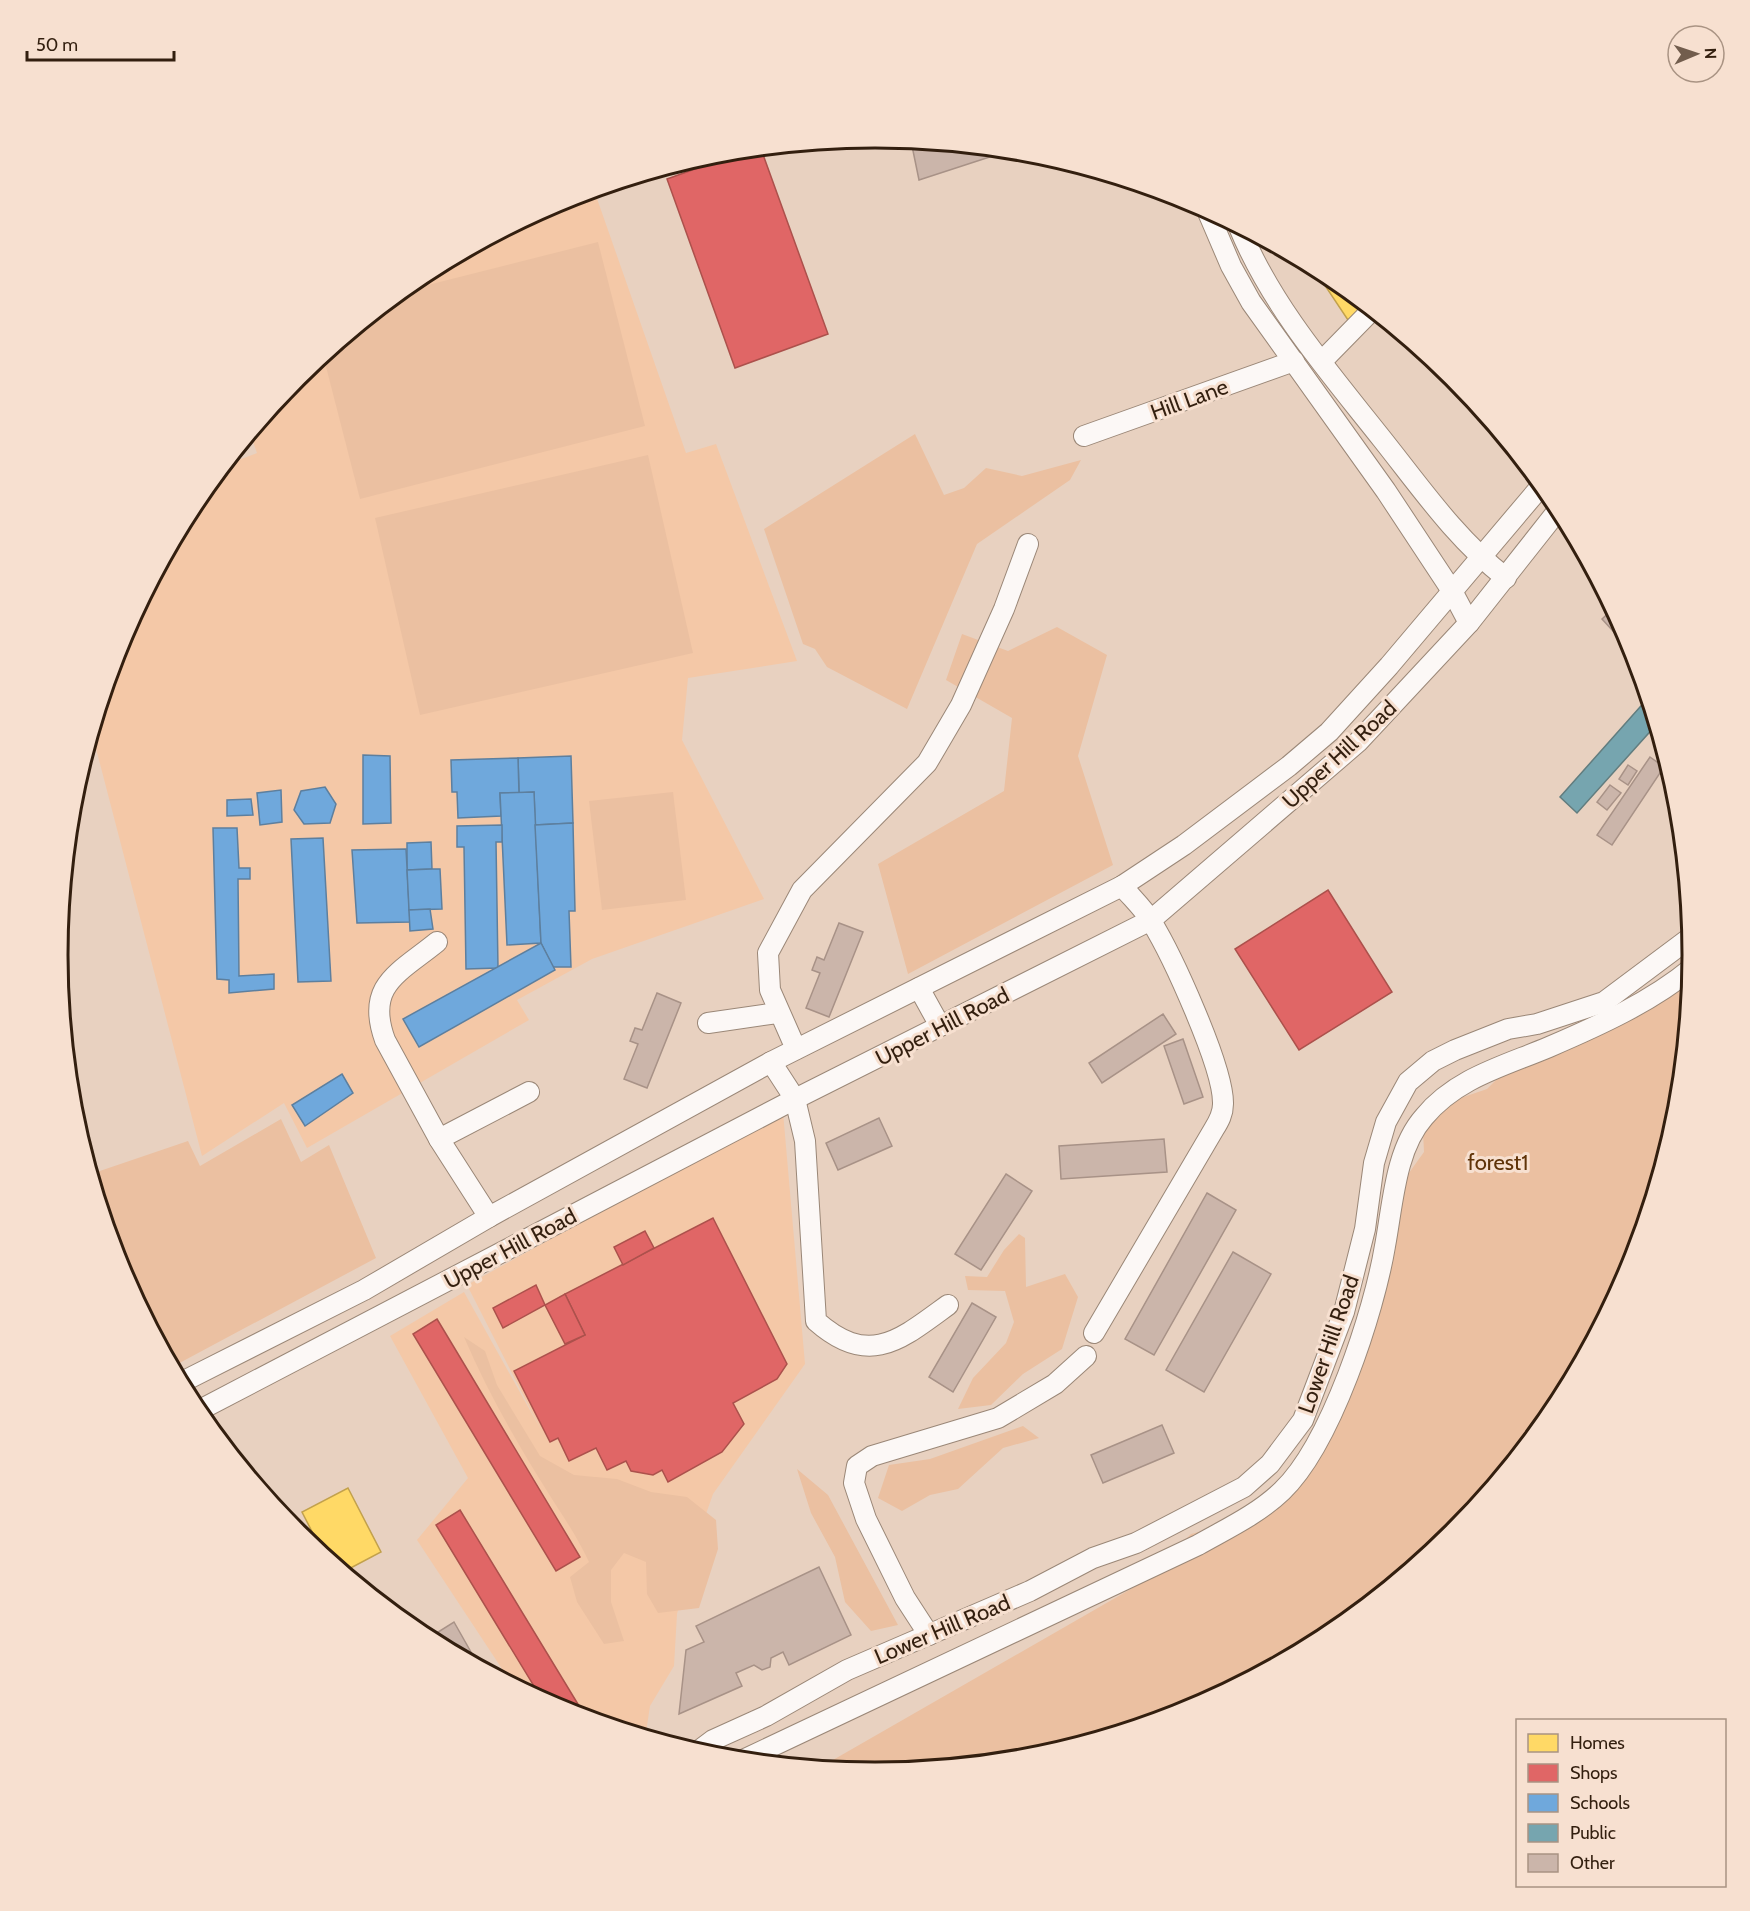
<svg xmlns="http://www.w3.org/2000/svg" width="1750" height="1911" viewBox="0 0 1750 1911" font-family="Cabin,sans-serif">
<style>
.built{fill:#f4c8a7}
.green{fill:#ebc0a1}
.homes{fill:#ffd966;stroke:#c2a14c;stroke-width:1.5}
.shops{fill:#e06666;stroke:#ac514c;stroke-width:1.5}
.schools{fill:#6fa8dc;stroke:#5d7f9e;stroke-width:1.5}
.public{fill:#76a5af;stroke:#627d7f;stroke-width:1.5}
.building{fill:#cbb5aa;stroke:#a89287;stroke-width:1.5}
.lines{fill:none;stroke-linecap:round;stroke-linejoin:round}
.minor-casing{stroke:#9a8777;stroke-width:22}
.minor{stroke:#fcf8f6;stroke-width:20}
.labels{text-anchor:middle;stroke-width:6;stroke-linejoin:round;paint-order:stroke}
.street-label{font-size:22px;fill:#331f0f;stroke:#f7e0d0}
.park-label{font-size:22px;fill:#5f3308;stroke:#f7e0d0}
.rim{fill:none;stroke:#331f0f;stroke-width:3}
</style>
<rect width="100%" height="100%" fill="#e8d1c0"/>
<!-- built -->
<g class="built">
<polygon points="594,190 686,453 716,444 797,661 688,678 682,740 764,899 592,959 517,1000 529,1020 307,1148 284,1103 202,1156 92,733 119,642 195,501 225,465 257,453 250,433 297,377 421,275 562,200"/>
<polygon points="783,1112 805,1364 713,1494 694,1548 677,1614 674,1666 650,1706 646,1732 641,1735 562,1711 512,1684 417,1540 468,1478 390,1336 464,1292 541,1430 467,1285"/>
</g>
<!-- green -->
<g class="green">
<polygon points="598,242 645,426 360,499 323,355 400,292"/>
<polygon points="915,434 944,495 964,488 986,468 1022,476 1081,460 1070,480 977,544 907,709 827,667 815,649 803,644 764,529"/>
<polygon points="648,455 693,653 420,715 375,518"/>
<polygon points="1057,627 1107,655 1078,756 1113,865 908,974 878,864 1004,791 1012,718 946,680 962,634 1008,651"/>
<polygon points="673,792 686,900 602,910 589,801"/>
<polygon points="1692,962 1677,1115 1631,1269 1555,1410 1453,1534 1329,1636 1188,1711 1034,1758 875,1773 819,1768 1143,1582 1191,1534 1244,1520 1289,1498 1386,1288 1406,1177 1424,1152 1423,1132 1440,1105 1487,1089 1509,1067 1634,1009"/>
<polygon points="281,1119 301,1162 329,1145 376,1258 172,1367 119,1268 91,1174 188,1141 200,1166"/>
<polygon points="1019,1234 1025,1238 1026,1287 1065,1274 1078,1297 1062,1349 1023,1374 991,1405 958,1409 973,1378 1006,1343 1014,1322 1005,1291 968,1290 965,1276 987,1277 1004,1250"/>
<path d="M 464,1337 L 485,1351 L 497,1385 L 540,1456 L 574,1475 L 617,1479 L 651,1492 L 687,1497 L 716,1520 L 718,1549 L 699,1608 L 658,1613 L 647,1594 L 646,1562 L 624,1553 L 611,1570 L 611,1602 L 624,1641 L 604,1644 L 577,1602 L 570,1577 L 589,1562 C 577,1536 562,1515 547,1491 C 516,1441 487,1391 464,1337 Z"/>
<polygon points="1023,1426 1039,1438 1003,1448 958,1489 930,1495 902,1511 878,1498 889,1465 930,1459"/>
<polygon points="797,1469 828,1495 898,1625 871,1631 845,1602 835,1557 811,1513"/>
</g>
<!-- homes -->
<g class="homes">
<polygon points="1318,269 1330,276 1370,309 1348,320 1322,281"/>
<polygon points="348,1488 381,1552 343,1572 325,1557 302,1512"/>
</g>
<!-- shops -->
<g class="shops">
<polygon points="761,149 828,334 735,368 667,179 748,150"/>
<polygon points="1328,890 1392,992 1299,1050 1235,949"/>
<polygon points="713,1218 787,1364 777,1379 733,1403 744,1424 722,1452 668,1482 662,1470 653,1475 631,1471 626,1461 607,1470 596,1448 569,1461 558,1438 550,1442 514,1371 585,1335 565,1294"/>
<polygon points="645,1231 654,1248 623,1265 614,1247"/>
<polygon points="536,1285 545,1305 503,1328 493,1308"/>
<polygon points="565,1294 585,1335 565,1344 545,1305"/>
<polygon points="437,1319 580,1557 556,1571 413,1334"/>
<polygon points="460,1510 587,1719 562,1711 543,1701 436,1525"/>
</g>
<!-- schools -->
<g class="schools">
<polygon points="363,755 390,756 391,823 363,824"/>
<polygon points="571,756 573,823 535,825 534,792 519,793 518,758"/>
<polygon points="518,758 519,793 500,793 501,816 458,818 457,792 452,792 451,760"/>
<polygon points="325,787 336,804 330,823 304,824 294,810 301,791"/>
<polygon points="281,790 282,822 260,825 257,793"/>
<polygon points="534,792 541,943 507,945 500,793"/>
<polygon points="251,799 253,815 227,816 227,800"/>
<polygon points="573,823 575,911 569,911 571,967 553,967 541,943 535,825"/>
<polygon points="502,825 502,842 496,842 498,968 466,969 464,847 457,847 457,826"/>
<polygon points="213,828 237,828 239,868 250,868 250,879 238,879 239,976 274,974 274,989 229,993 229,980 217,979"/>
<polygon points="323,838 331,981 298,982 291,839"/>
<polygon points="431,842 432,869 407,870 407,843"/>
<polygon points="406,849 410,922 357,923 352,850"/>
<polygon points="432,869 440,869 442,909 409,910 407,870"/>
<polygon points="430,909 433,929 410,931 409,910"/>
<polygon points="541,943 555,970 419,1047 403,1019"/>
<polygon points="342,1074 353,1093 305,1126 292,1105"/>
</g>
<!-- public -->
<polygon class="public" points="1648,698 1656,725 1577,813 1560,797"/>
<!-- building -->
<g class="building">
<polygon points="911,141 1008,151 919,180"/>
<polygon points="1613,609 1629,639 1624,643 1602,619"/>
<polygon points="1650,757 1664,767 1612,845 1597,835"/>
<polygon points="1628,765 1637,771 1628,785 1619,779"/>
<polygon points="1610,785 1621,793 1607,810 1597,802"/>
<polygon points="839,923 863,932 829,1017 806,1008 820,973 812,970 817,957 824,960"/>
<polygon points="657,993 681,1003 647,1088 624,1079 638,1044 630,1041 635,1028 642,1030"/>
<polygon points="1163,1014 1176,1034 1102,1083 1089,1063"/>
<polygon points="1183,1039 1203,1097 1184,1104 1164,1046"/>
<polygon points="879,1118 892,1146 838,1170 826,1143"/>
<polygon points="1164,1139 1167,1172 1061,1179 1059,1146"/>
<polygon points="1006,1174 1032,1191 981,1270 955,1254"/>
<polygon points="1207,1193 1236,1210 1154,1355 1125,1339"/>
<polygon points="1233,1252 1271,1274 1204,1392 1166,1370"/>
<polygon points="972,1303 996,1317 953,1392 929,1377"/>
<polygon points="1162,1425 1174,1453 1103,1483 1091,1455"/>
<polygon points="819,1567 851,1635 789,1665 783,1652 771,1658 770,1667 762,1670 754,1665 736,1673 742,1686 679,1714 686,1650 704,1642 696,1626"/>
<polygon points="454,1622 476,1661 472,1663 427,1639"/>
</g>
<g class="lines">
<!-- minor casing -->
<g class="minor-casing">
<g id="minor">
<polyline points="1207,210 1231,266 1251,302 1386,491 1452,591 1469,623"/>
<path d="M 1239,227 C 1272,307 1329,372 1382,439 C 1421,488 1456,539 1506,578"/>
<polyline points="1322,361 1372,310"/>
<polyline points="1084,436 1294,361"/>
<path d="M 437,942 C 399,973 365,985 385,1040 L 439,1139 L 489,1217"/>
<polyline points="919,988 940,1026"/>
<polyline points="708,1023 777,1013"/>
<polyline points="796,1049 770,990 768,953 802,890 927,763 961,705 1004,609 1028,544"/>
<path d="M 771,1062 L 795,1099 L 805,1141 L 816,1321 C 869,1368 900,1340 948,1305"/>
<polyline points="439,1139 529,1092"/>
<path d="M 1094,1333 L 1214,1129 C 1219,1121 1223,1114 1223,1104 C 1224,1068 1172,955 1151,921 C 1144,909 1132,898 1122,886"/>
<polyline points="180,1383 364,1290 489,1217 771,1062 1122,886 1184,845 1289,766 1329,732 1389,666 1542,485"/>
<polyline points="196,1412 795,1099 1151,920 1358,742 1469,623 1559,509"/>
<polyline points="929,1635 905,1598 866,1519 854,1483 857,1466 872,1456 998,1418 1055,1384 1086,1356"/>
<polyline points="697,1752 713,1740 766,1716 847,1670 1030,1591 1093,1558 1136,1543 1244,1487 1270,1464 1303,1420 1344,1312 1365,1229 1374,1163 1386,1122 1408,1082 1433,1061 1455,1050 1508,1029 1537,1024 1604,1002 1691,937"/>
<path d="M 743,1760 L 1198,1545 C 1228,1528 1258,1514 1282,1491 C 1331,1444 1374,1312 1385,1246 C 1393,1204 1395,1150 1424,1117 C 1456,1078 1504,1066 1549,1047 C 1598,1026 1651,1002 1692,968"/>
</g>
</g>
<!-- minor -->
<use href="#minor" class="minor"/>
</g>
<g class="labels">
<!-- street labels -->
<g class="street-label">
<text transform="translate(1189 399) rotate(-20)" y="8">Hill Lane</text>
<text transform="translate(1339 754) rotate(-43)" y="8">Upper Hill Road</text>
<text transform="translate(942 1026) rotate(-27)" y="8">Upper Hill Road</text>
<text transform="translate(510 1248) rotate(-28)" y="8">Upper Hill Road</text>
<text transform="translate(1328 1344) rotate(-71)" y="8">Lower Hill Road</text>
<text transform="translate(942 1629) rotate(-23)" y="8">Lower Hill Road</text>
</g>
<!-- park labels -->
<g class="park-label">
<text x="1498" y="1170">forest1</text>
</g>
</g>
<!-- crop -->
<path d="M0 0H1750V1911H0ZM68 955a807 807 0 1 1 1614 0a807 807 0 1 1-1614 0Z" fill="#f7e0d0" fill-rule="evenodd"/>
<path class="rim" d="M68 955a807 807 0 1 1 1614 0a807 807 0 1 1-1614 0Z"/>
<!-- legend -->
<rect x="1516" y="1719" width="210" height="168" fill="#f7e0d0" stroke="#a99383" stroke-width="1.5"/>
<rect x="1528" y="1734" width="30" height="18" fill="#ffd966" stroke="#a99383" stroke-width="1.5"/>
<text x="1570" y="1749" font-size="18" fill="#331f0f">Homes</text>
<rect x="1528" y="1764" width="30" height="18" fill="#e06666" stroke="#a99383" stroke-width="1.5"/>
<text x="1570" y="1779" font-size="18" fill="#331f0f">Shops</text>
<rect x="1528" y="1794" width="30" height="18" fill="#6fa8dc" stroke="#a99383" stroke-width="1.5"/>
<text x="1570" y="1809" font-size="18" fill="#331f0f">Schools</text>
<rect x="1528" y="1824" width="30" height="18" fill="#76a5af" stroke="#a99383" stroke-width="1.5"/>
<text x="1570" y="1839" font-size="18" fill="#331f0f">Public</text>
<rect x="1528" y="1854" width="30" height="18" fill="#cbb5aa" stroke="#a99383" stroke-width="1.5"/>
<text x="1570" y="1869" font-size="18" fill="#331f0f">Other</text>
<!-- north arrow -->
<g transform="translate(1696 54) rotate(88)"><circle r="28" fill="#f7e0d0" stroke="#a99383" stroke-width="1.5"/>
<path d="M0-4.5L10 22L0 15L-10 22Z" fill="#725d4d"/>
<text y="-9" font-size="16" font-weight="bold" text-anchor="middle" fill="#331f0f">N</text>
</g>
<!-- scale -->
<path d="M27 51v9h147v-9" fill="none" stroke="#331f0f" stroke-width="3"/>
<text x="36" y="51" font-size="18" fill="#331f0f" stroke="#f7e0d0" stroke-width="4.5" paint-order="stroke">50 m</text>
</svg>
